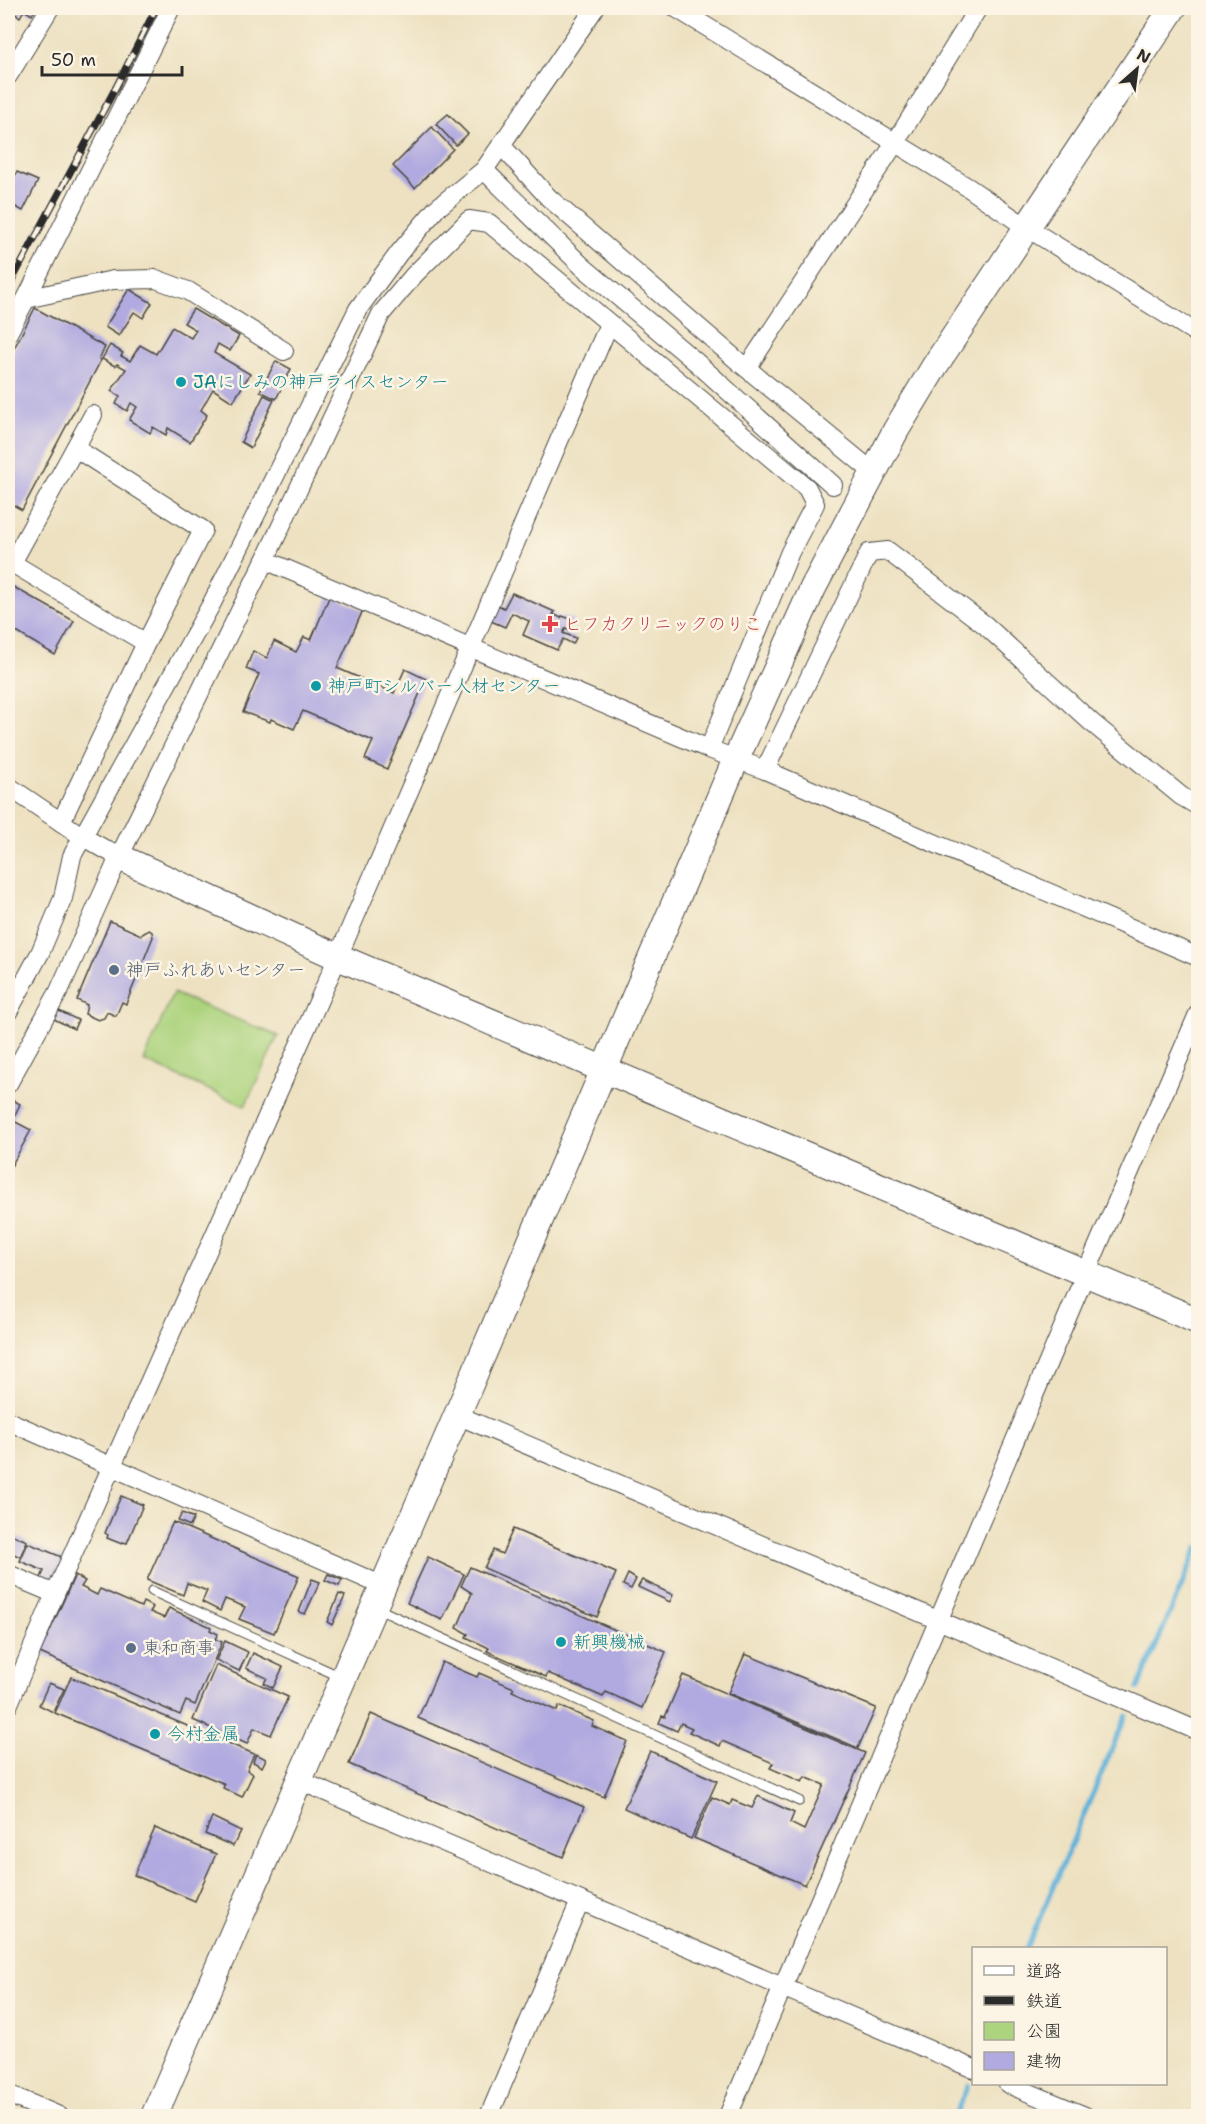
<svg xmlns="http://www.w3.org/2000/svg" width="1206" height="2124" viewBox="0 0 1206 2124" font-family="'Shantell Sans','Klee One',sans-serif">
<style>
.green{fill:#acd37d;stroke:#6c7f54;stroke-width:1.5}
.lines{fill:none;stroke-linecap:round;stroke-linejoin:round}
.stream{stroke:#5db1d9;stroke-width:5}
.building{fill:#b1aae0}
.lane-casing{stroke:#484642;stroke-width:11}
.street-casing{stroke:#484642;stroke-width:20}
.secondary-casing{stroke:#484642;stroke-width:28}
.lane{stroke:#fff;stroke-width:9}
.street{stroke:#fff;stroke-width:18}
.secondary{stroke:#fff;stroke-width:26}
.rail-casing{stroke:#2b2b2b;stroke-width:7}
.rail{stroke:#fcf5e5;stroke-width:4.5;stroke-dasharray:14;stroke-linecap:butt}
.culture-dot{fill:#0f9aa8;stroke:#fcf5e5;stroke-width:2}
.health-dot{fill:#e0444e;stroke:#fcf5e5;stroke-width:2}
.service-dot{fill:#5c6f8a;stroke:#fcf5e5;stroke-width:2}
.labels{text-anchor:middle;stroke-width:5;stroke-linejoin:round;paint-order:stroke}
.culture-label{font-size:18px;fill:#0d838f;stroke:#fcf5e5;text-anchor:start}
.health-label{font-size:18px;fill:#be3a42;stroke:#fcf5e5;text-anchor:start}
.service-label{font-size:18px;fill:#4e5e75;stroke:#fcf5e5;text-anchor:start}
</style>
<rect width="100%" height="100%" fill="#fcf5e5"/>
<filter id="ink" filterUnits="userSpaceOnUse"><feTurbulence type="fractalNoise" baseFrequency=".0167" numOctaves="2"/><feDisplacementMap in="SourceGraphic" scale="12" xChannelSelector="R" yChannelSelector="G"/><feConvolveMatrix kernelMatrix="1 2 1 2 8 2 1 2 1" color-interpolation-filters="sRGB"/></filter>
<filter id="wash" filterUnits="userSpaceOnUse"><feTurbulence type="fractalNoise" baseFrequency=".008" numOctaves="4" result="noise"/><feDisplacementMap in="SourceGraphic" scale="24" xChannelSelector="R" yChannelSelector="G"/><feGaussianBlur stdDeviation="1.35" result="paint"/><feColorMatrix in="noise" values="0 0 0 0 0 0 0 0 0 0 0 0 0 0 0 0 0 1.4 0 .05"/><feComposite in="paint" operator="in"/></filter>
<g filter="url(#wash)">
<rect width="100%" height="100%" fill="#ede1c1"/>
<!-- green -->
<polygon class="green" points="173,993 278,1036 245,1106 144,1061"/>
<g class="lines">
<!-- stream -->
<g class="stream">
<polyline points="1138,1688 1198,1547"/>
<polyline points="1027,1948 1126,1716"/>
<polyline points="955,2116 968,2085"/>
</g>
</g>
<g id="blocks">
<!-- building -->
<g class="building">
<polygon points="8,8 36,8 32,15 24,10 20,17 8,10"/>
<polygon points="448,114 468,134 456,145 436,124"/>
<polygon points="432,127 453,149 415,188 393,166"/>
<polygon points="17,172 38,181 23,211 8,203 8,189"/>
<polygon points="129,289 152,303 143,318 134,312 119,336 105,327"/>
<polygon points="35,308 105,347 99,359 101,360 22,510 8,502 8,360"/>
<polygon points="193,309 239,336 230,351 218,344 214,353 250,374 233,402 213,389 201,410 207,415 190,442 168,428 166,435 153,427 150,433 129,420 137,407 131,403 127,411 116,404 120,396 111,391 126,369 117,364 115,366 102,359 110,345 123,353 121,356 130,361 140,345 156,354 172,327 191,338 196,330 184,323"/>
<polygon points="276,361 291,369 276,399 260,391"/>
<polygon points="264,395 274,400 251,448 241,442"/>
<polygon points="8,584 74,621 55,655 8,627"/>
<polygon points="512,593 555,612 553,614 561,618 562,616 574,620 570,630 566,628 563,633 576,638 573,644 563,639 557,650 523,635 529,621 512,613 505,627 491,621 498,605 504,608"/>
<polygon points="330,595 363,610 337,668 394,693 405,669 426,679 387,769 365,759 373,741 303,711 294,729 271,719 270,722 243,712 259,674 246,669 253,651 267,658 274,641 296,652 304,637 311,640"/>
<polygon points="110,921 141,935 149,930 152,932 153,937 126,1004 122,1002 116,1016 107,1012 104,1018 98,1020 85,1014 87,1005 77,1000"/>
<polygon points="57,1010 78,1020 74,1029 54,1019"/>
<polygon points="8,1097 20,1104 13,1120 8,1117"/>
<polygon points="8,1118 31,1130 8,1172"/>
<polygon points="121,1496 143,1505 127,1543 123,1542 122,1544 107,1538 108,1535 105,1533"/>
<polygon points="182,1513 194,1518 190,1526 178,1521"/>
<polygon points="173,1522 299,1576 274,1633 239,1619 245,1607 225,1599 220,1611 202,1602 207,1591 187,1583 183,1595 147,1580"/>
<polygon points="513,1529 616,1573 597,1617 484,1568 493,1550 502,1554"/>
<polygon points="8,1533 27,1541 20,1557 8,1551"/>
<polygon points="28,1543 64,1558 52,1586 40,1580 44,1571 20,1561"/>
<polygon points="428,1557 464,1574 442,1620 407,1603"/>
<polygon points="470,1567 666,1652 642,1708 606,1692 603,1697 548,1673 546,1677 487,1651 489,1648 466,1637 468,1634 457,1628 472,1593 461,1586"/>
<polygon points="328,1574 342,1580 339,1586 325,1580"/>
<polygon points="628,1574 636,1579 631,1589 623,1585"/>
<polygon points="75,1575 85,1581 81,1587 97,1595 100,1589 141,1607 143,1602 153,1607 150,1612 164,1618 169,1608 211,1627 210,1630 218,1634 215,1639 222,1642 195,1705 186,1701 180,1715 40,1653"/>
<polygon points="312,1579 320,1582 305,1614 299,1612"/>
<polygon points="642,1580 673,1595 670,1602 638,1587"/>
<polygon points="339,1594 345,1596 332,1625 327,1622"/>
<polygon points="225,1641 248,1652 239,1671 216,1660"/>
<polygon points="253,1653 283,1667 273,1688 264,1683 267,1678 246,1668"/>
<polygon points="745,1654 876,1708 858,1748 728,1693"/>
<polygon points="442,1662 477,1677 479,1673 514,1688 512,1691 557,1711 559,1706 594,1721 592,1726 627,1741 604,1797 418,1718"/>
<polygon points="216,1665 288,1697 271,1735 254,1728 247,1744 193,1720"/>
<polygon points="683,1675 865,1753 805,1885 694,1838 712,1797 730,1805 732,1800 752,1808 758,1796 794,1813 790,1823 804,1830 824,1785 805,1777 802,1782 770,1768 773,1763 722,1741 720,1746 689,1732 692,1728 681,1723 677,1731 659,1723 662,1716 665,1717"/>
<polygon points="71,1677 254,1754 247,1770 253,1774 242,1797 223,1788 225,1784 55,1713"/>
<polygon points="49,1683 64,1689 53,1712 39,1705"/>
<polygon points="371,1714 584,1807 563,1857 349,1764"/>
<polygon points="650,1751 717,1781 691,1839 624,1808"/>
<polygon points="256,1754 266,1759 262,1767 253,1762"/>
<polygon points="212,1817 241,1831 233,1846 205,1834"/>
<polygon points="155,1828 216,1854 195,1901 134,1875"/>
</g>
</g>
</g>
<g filter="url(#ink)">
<use href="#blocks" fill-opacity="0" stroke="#484642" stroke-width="1.5"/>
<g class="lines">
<!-- lane casing -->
<g class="lane-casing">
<g id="lane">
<polyline points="152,1591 341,1677"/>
<polyline points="376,1608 799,1801"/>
</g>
</g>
<!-- street casing -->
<g class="street-casing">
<g id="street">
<polyline points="171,8 26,299 113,280 156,279 188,291 284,351"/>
<polyline points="676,8 969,188 1026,227 1198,334"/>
<polyline points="8,76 50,8"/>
<polyline points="501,145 549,198 739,362 873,472"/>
<polyline points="484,170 595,8"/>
<polyline points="8,333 26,299"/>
<polyline points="747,368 895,143 978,8"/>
<polyline points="75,448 93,415"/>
<polyline points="8,560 12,563 146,643 203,530 75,448 12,563"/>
<polyline points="265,560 709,749 765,770 1198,957"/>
<polyline points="765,770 869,553 888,551 985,625 1091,722 1181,796 1198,806"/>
<polyline points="8,786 83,837 119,857"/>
<polyline points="61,822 146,643"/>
<polyline points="8,1012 40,953 63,898 72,856 212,603 358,309 399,253 436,209 484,170 582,266 696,362 833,485"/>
<polyline points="8,1084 59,991 119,857 265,560 381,314 414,275 469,220 489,223 807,488 815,504 790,552 709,749"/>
<polyline points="457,1415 1198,1731"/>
<polyline points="8,1421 383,1586"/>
<polyline points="8,1574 55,1594"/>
<polyline points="8,1706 55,1594 338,957 609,324"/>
<polyline points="298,1780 974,2069"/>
<polyline points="1008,2084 1085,2116"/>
<polyline points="8,2094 59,2116"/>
<polyline points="489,2116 580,1901"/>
<polyline points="728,2116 1086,1273 1198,1014"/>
</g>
</g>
<!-- secondary casing -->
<g class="secondary-casing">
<g id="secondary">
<polyline points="119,857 338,957 1198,1321"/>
<polyline points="154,2116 457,1415 736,759 813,588 896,430 936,364 1173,8"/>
</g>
</g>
<!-- lane -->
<use href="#lane" class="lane"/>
<!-- street -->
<use href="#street" class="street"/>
<!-- secondary -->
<use href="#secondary" class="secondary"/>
<!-- rail casing -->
<g class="rail-casing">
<polyline id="rail" points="8,288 116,87 156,8"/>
</g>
<!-- rail -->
<use href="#rail" class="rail"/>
</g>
</g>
<!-- markers -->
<g class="culture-dot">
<circle cx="181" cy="382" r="6"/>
<circle cx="316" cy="686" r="6"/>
<circle cx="561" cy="1642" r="6"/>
<circle cx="155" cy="1734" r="6"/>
</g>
<path class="health-dot" d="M547 615h6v6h6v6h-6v6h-6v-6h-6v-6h6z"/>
<g class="service-dot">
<circle cx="114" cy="970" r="6"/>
<circle cx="131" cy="1648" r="6"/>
</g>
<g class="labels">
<!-- culture labels -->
<g class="culture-label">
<text x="193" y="388">JAにしみの神戸ライスセンター</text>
<text x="328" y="692">神戸町シルバー人材センター</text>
<text x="573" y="1648">新興機械</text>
<text x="167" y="1740">今村金属</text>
</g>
<!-- health labels -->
<g class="health-label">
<text x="564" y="630">ヒフカクリニックのりこ</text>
</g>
<!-- service labels -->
<g class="service-label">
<text x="126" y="976">神戸ふれあいセンター</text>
<text x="143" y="1654">東和商事</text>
</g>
</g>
<!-- margin -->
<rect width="1206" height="2124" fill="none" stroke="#fcf5e5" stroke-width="30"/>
<!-- legend -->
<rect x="972" y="1947" width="195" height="138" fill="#fcf5e5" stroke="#a8a49b" stroke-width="1.5"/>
<rect x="984" y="1966" width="30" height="9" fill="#ffffff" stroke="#a8a49b" stroke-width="1.5"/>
<text x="1026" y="1977" font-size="18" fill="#2b2b2b">道路</text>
<rect x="984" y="1996" width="30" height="9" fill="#2b2b2b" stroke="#a8a49b" stroke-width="1.5"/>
<text x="1026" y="2007" font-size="18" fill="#2b2b2b">鉄道</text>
<rect x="984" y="2022" width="30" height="18" fill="#acd37d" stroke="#a8a49b" stroke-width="1.5"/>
<text x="1026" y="2037" font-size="18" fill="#2b2b2b">公園</text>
<rect x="984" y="2052" width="30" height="18" fill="#b1aae0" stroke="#a8a49b" stroke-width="1.5"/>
<text x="1026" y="2067" font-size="18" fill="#2b2b2b">建物</text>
<!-- north arrow -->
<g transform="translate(1137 69) rotate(28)" stroke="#fcf5e5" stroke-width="4.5" paint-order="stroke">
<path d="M0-4.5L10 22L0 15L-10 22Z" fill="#2b2b2b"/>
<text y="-9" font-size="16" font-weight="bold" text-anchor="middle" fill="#2b2b2b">N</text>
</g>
<!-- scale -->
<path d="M42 66v9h140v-9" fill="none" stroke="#2b2b2b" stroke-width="3"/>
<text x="51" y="66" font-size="18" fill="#2b2b2b" stroke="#fcf5e5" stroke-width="4.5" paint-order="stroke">50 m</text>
</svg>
